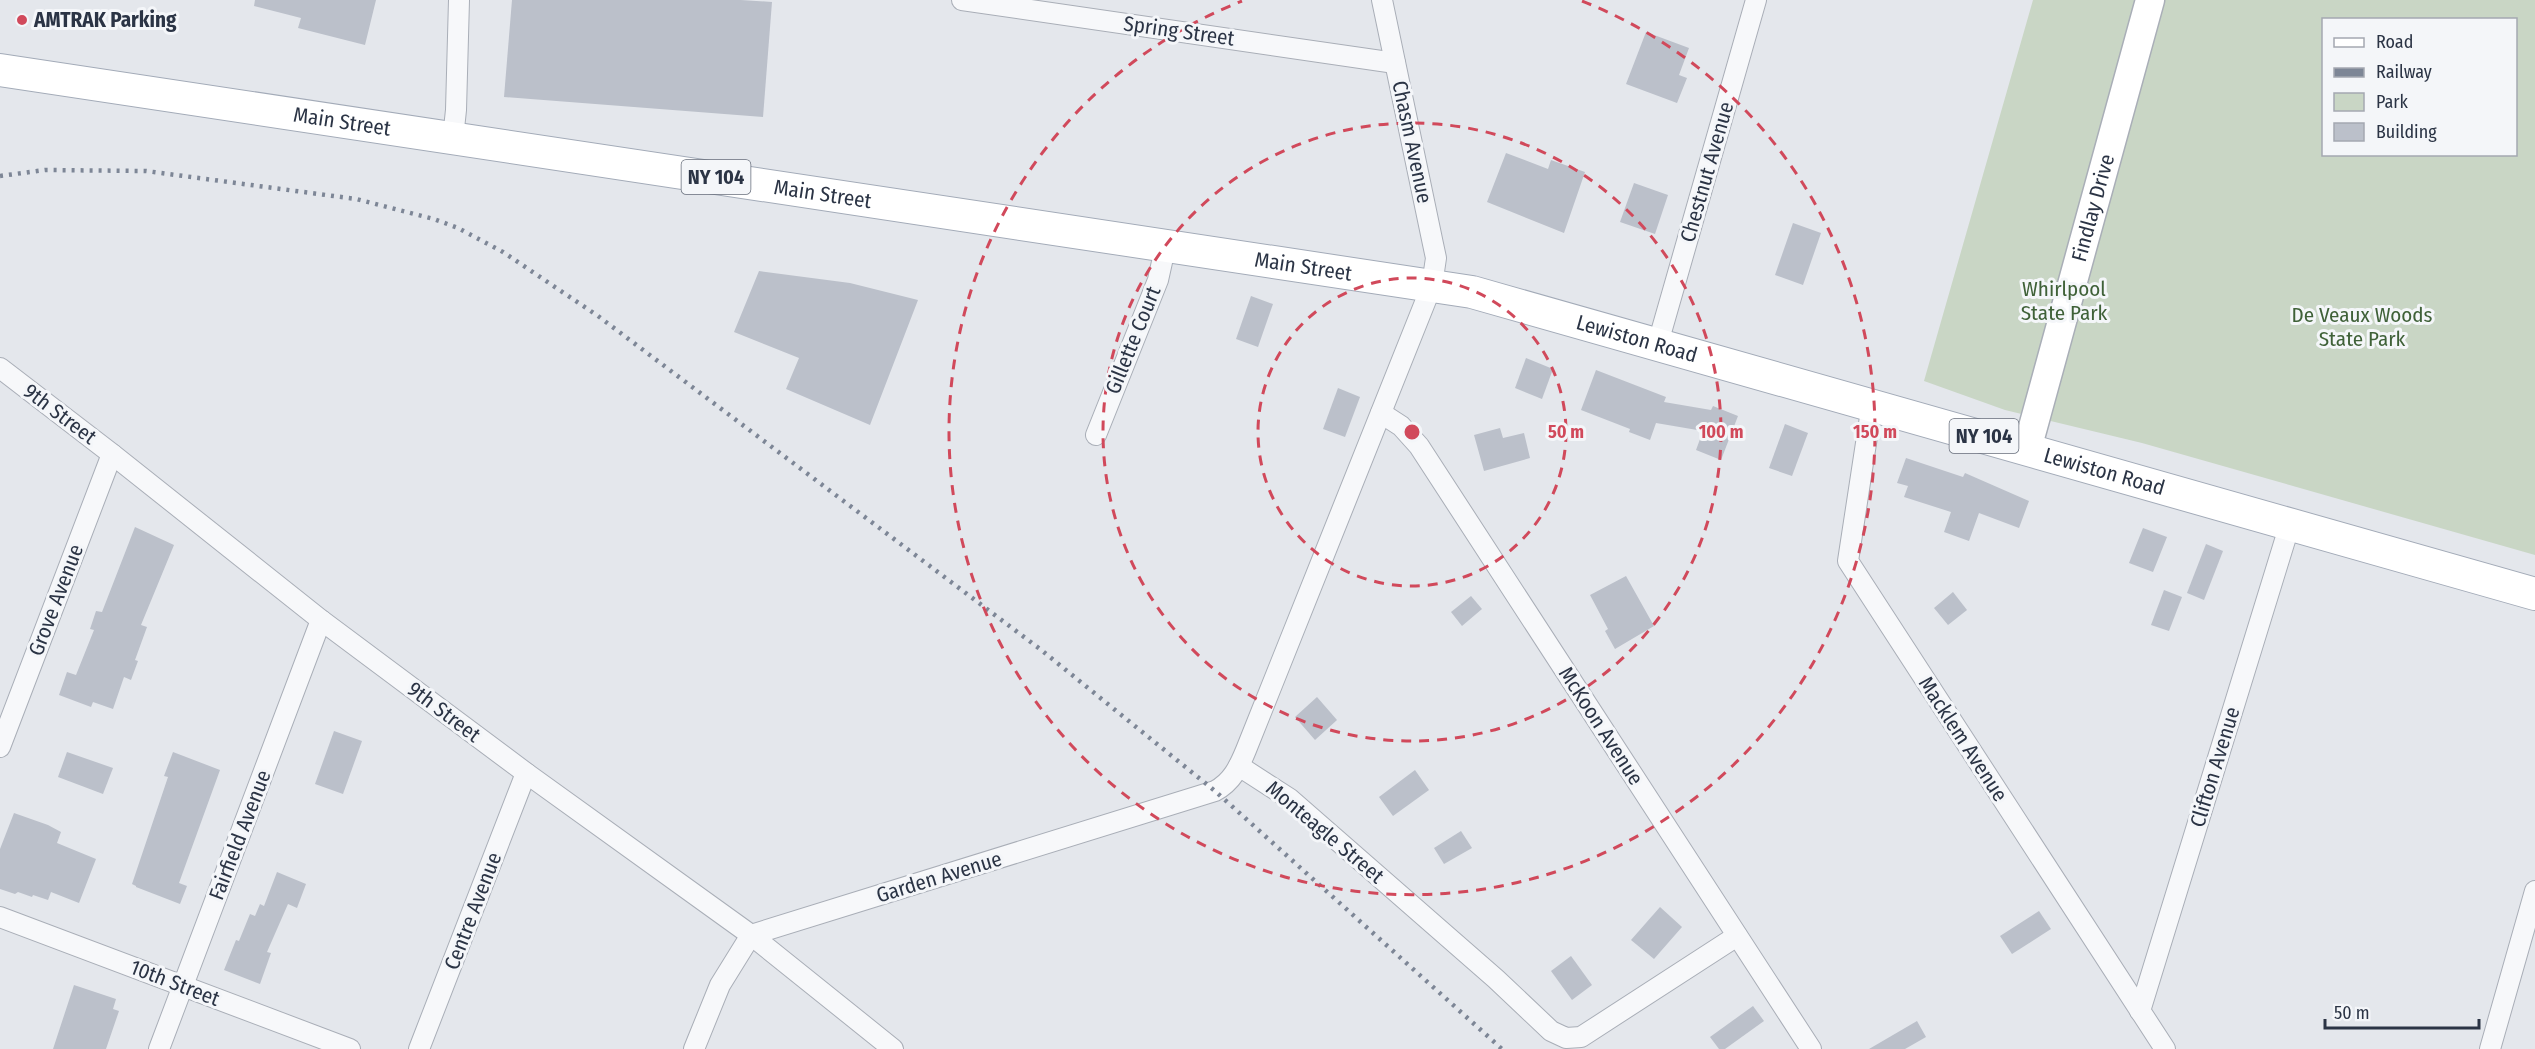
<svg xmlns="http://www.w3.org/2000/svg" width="2535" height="1049" viewBox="0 0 2535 1049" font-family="'Fira Sans Condensed',sans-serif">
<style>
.green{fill:#c9d6c5;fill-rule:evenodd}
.building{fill:#bbc0ca}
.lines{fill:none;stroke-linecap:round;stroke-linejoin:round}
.street-casing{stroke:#a9aeb7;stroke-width:22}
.secondary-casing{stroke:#a9aeb7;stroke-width:31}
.primary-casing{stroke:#a3abb8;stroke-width:34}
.street{stroke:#f7f8fa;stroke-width:20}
.secondary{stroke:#fff;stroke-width:28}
.primary{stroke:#fff;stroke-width:32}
.rail{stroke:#7d8696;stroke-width:4.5;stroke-dasharray:3 6;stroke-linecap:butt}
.ring{fill:none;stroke:#d1495b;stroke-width:3;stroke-dasharray:10 8}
.poi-dot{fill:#d1495b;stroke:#f4f6f9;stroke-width:2}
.labels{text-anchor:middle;stroke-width:6;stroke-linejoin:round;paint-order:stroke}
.shield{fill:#f4f6f9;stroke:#676e7b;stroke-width:1.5}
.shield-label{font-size:20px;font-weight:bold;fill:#2b3445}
.poi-label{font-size:21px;font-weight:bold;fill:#2b3445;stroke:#f4f6f9;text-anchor:start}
.street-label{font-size:21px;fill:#2b3445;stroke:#f4f6f9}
.park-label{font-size:21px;fill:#3f6138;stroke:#f4f6f9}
.centre{fill:#d1495b;stroke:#f4f6f9;stroke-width:3}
.ring-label{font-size:18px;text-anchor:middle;font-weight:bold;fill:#d1495b;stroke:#f4f6f9;stroke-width:6;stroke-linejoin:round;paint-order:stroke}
</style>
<rect width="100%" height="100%" fill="#e4e7ec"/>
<!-- green -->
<path class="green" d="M 2033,0 L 2535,0 L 2535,555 L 2142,443 L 2005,410 L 1924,381 ZM 2324,20 L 2516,20 L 2516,154 L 2324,154 Z"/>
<!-- building -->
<g class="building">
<polygon points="255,0 376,0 365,45 298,28 301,18 254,6"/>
<polygon points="512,0 741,0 772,2 763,117 504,97"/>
<polygon points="1646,32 1689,48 1679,75 1687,78 1677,103 1626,84"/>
<polygon points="1506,153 1548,169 1551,160 1585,172 1564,233 1487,202"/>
<polygon points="1634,183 1668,195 1655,234 1620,222"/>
<polygon points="1793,223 1821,233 1803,285 1775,275"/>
<polygon points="759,271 850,283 918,300 870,425 786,389 799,358 734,332"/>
<polygon points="1251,296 1273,304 1258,347 1236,339"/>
<polygon points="1526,358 1553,369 1542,399 1515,388"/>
<polygon points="1596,370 1666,397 1664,402 1711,410 1713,406 1738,416 1721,460 1696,450 1703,431 1656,423 1650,440 1629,432 1630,429 1581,410"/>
<polygon points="1338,388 1360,397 1345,437 1323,429"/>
<polygon points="1785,424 1808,433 1792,476 1769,468"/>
<polygon points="1500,428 1503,438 1524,433 1530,458 1484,471 1474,435"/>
<polygon points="1906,458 1963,477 1965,473 2029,501 2019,528 1979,513 1969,541 1944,532 1951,512 1904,497 1908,486 1897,483"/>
<polygon points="135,527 174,545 141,625 147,627 135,660 138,661 131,680 124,677 113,709 93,702 91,707 59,695 67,672 76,675 94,630 90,629 96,611 102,612"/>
<polygon points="2143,528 2167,537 2153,572 2129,563"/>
<polygon points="2206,544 2223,551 2204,600 2187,593"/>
<polygon points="1626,576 1654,626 1615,649 1605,631 1608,629 1590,595"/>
<polygon points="2164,590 2182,597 2169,631 2151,625"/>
<polygon points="1953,592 1967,610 1948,625 1934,608"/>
<polygon points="1471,596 1482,609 1462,626 1451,612"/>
<polygon points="1317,697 1337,720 1315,740 1295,717"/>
<polygon points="334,731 362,741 343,794 315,784"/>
<polygon points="67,752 113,768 103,794 58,777"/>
<polygon points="173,752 220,770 179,883 187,886 180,904 136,887 136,886 132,884 168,777 164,776"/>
<polygon points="1415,770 1429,790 1393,816 1379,797"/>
<polygon points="14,813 48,825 61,832 57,843 96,859 79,903 51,892 48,900 33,895 32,897 18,892 15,894 0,889 0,849"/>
<polygon points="1461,831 1472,848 1444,864 1434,848"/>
<polygon points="277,872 306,884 297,908 288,904 267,952 271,953 260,984 224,970 236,940 239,941 250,914 255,916 260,904 264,906"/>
<polygon points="1660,907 1682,927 1654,959 1631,940"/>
<polygon points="2039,911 2051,929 2012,954 2000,936"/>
<polygon points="1571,956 1592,985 1572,1000 1551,971"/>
<polygon points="74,985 116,999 113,1009 119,1011 106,1049 53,1049"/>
<polygon points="1753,1006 1764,1021 1725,1049 1719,1049 1710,1037"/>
<polygon points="1917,1021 1926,1037 1905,1049 1869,1049"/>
</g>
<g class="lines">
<!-- street casing -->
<g class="street-casing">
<g id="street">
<polyline points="962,0 1395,63"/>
<polyline points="453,138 456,110 459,0"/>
<polyline points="1658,343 1756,0"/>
<polyline points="0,368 112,454 321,620 526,773 751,935 893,1049"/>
<polyline points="1872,404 1848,561 2165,1049"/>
<polyline points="1381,413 1401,426 1419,446 1811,1049"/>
<polyline points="1096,435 1158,280 1166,244"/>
<polyline points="0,747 112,454"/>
<polyline points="1239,766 1290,799 1496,979 1551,1031 1566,1038 1581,1037 1737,936"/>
<polyline points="0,917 350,1049"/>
<polyline points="2140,1011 2290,524"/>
<polyline points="159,1049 321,620"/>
<polyline points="419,1049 526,773"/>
<path d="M 694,1049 L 720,985 L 751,935 L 1215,791 C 1232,782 1239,767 1246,750 L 1432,285 L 1436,258 L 1433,244 L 1382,0"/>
<polyline points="2490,1049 2535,891"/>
</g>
</g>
<!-- secondary casing -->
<g class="secondary-casing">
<g id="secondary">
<path id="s1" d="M 2027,449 L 2150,0"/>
</g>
</g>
<!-- primary casing -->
<g class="primary-casing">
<g id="primary">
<path id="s2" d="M 0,70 L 1472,292 L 2535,594"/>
</g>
</g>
<!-- street -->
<use href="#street" class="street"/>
<!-- secondary -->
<use href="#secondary" class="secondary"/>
<!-- primary -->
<use href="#primary" class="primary"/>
<!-- rail -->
<polyline class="rail" points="0,176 45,170 146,171 356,199 434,219 458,228 503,252 598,316 1040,649 1215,791 1502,1049"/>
</g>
<!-- distance rings -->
<g class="ring">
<circle cx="1412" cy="432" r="154"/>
<circle cx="1412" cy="432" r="309"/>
<path d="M1582 1A463 463 0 1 1 1242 1"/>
</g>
<!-- markers -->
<circle class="poi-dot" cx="22" cy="20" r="6"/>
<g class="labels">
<!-- shield labels -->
<g class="shield">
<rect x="681.5" y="160" width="69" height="34" rx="4.5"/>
<rect x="1949.5" y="419" width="69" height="34" rx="4.5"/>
</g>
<g class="shield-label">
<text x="716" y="184">NY 104</text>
<text x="1984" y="443">NY 104</text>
</g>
<!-- poi labels -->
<g class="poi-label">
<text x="34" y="27">AMTRAK Parking</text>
</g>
<!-- street labels -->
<g class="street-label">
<text transform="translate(1179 31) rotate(8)" y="7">Spring Street</text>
<text dy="7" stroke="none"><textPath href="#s2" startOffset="346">Main Street</textPath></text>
<text transform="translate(1412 142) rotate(78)" y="7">Chasm Avenue</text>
<text transform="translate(1707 172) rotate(-74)" y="7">Chestnut Avenue</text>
<text dy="7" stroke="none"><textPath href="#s2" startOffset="832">Main Street</textPath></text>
<text dy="7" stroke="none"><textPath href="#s1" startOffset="250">Findlay Drive</textPath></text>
<text dy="7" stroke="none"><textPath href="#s2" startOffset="1318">Main Street</textPath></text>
<text dy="7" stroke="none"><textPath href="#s2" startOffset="1660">Lewiston Road</textPath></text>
<text transform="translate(1133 340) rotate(-68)" y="7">Gillette Court</text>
<text transform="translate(60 414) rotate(37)" y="7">9th Street</text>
<text dy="7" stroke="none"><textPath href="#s2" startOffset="2146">Lewiston Road</textPath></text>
<text transform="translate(56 600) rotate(-69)" y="7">Grove Avenue</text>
<text transform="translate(444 712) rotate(37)" y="7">9th Street</text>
<text transform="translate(1601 726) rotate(57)" y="7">McKoon Avenue</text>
<text transform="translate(1963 739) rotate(57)" y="7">Macklem Avenue</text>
<text transform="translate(2215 767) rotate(-73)" y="7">Clifton Avenue</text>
<text transform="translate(1325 832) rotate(40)" y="7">Monteagle Street</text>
<text transform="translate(240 835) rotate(-69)" y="7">Fairfield Avenue</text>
<text transform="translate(939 877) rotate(-17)" y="7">Garden Avenue</text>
<text transform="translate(473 911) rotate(-69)" y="7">Centre Avenue</text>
<text transform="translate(175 983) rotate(21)" y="7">10th Street</text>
</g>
<!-- park labels -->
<g class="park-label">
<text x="2064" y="296">Whirlpool<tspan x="2064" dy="24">State Park</tspan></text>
<text x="2362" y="322">De Veaux Woods<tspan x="2362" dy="24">State Park</tspan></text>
</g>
</g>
<circle cx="1412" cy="432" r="9" class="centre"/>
<g class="ring-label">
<text x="1566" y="438">50 m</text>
<text x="1721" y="438">100 m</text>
<text x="1875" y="438">150 m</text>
</g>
<!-- legend -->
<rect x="2322" y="18" width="195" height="138" fill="#f4f6f9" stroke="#a4a8b1" stroke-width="1.5"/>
<rect x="2334" y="38" width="30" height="9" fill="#ffffff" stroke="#a4a8b1" stroke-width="1.5"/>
<text x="2376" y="48" font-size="18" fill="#2b3445">Road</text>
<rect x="2334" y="68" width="30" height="9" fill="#7d8696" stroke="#a4a8b1" stroke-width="1.5"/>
<text x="2376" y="78" font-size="18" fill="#2b3445">Railway</text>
<rect x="2334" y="93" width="30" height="18" fill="#c9d6c5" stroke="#a4a8b1" stroke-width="1.5"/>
<text x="2376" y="108" font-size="18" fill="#2b3445">Park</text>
<rect x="2334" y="123" width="30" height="18" fill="#bbc0ca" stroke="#a4a8b1" stroke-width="1.5"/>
<text x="2376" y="138" font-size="18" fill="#2b3445">Building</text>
<!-- scale -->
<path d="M2325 1019v9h154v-9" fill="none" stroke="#2b3445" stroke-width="3"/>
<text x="2334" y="1019" font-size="18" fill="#2b3445" stroke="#f4f6f9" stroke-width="4.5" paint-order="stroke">50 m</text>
</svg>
